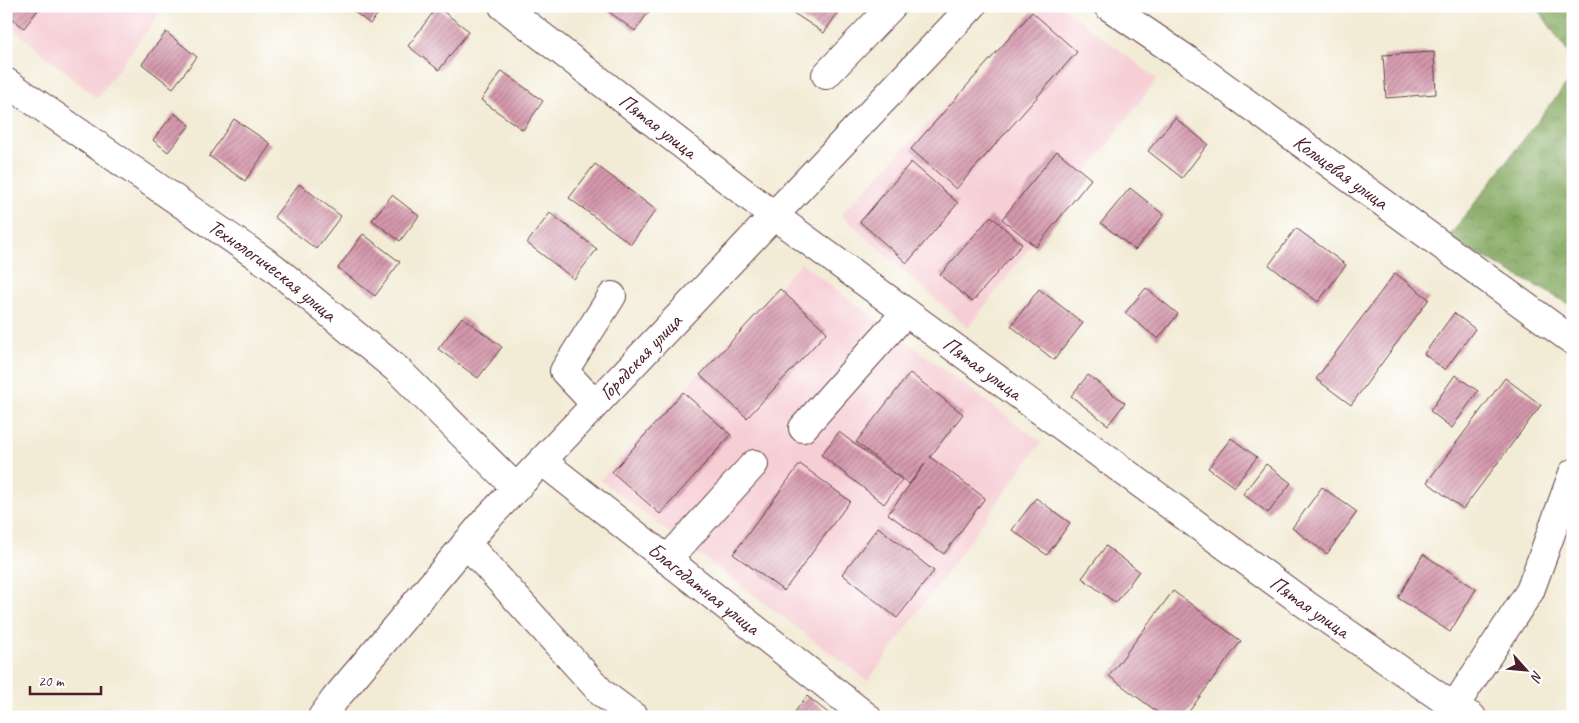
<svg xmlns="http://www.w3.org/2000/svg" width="1579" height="723" viewBox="0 0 1579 723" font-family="Caveat,sans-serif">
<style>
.built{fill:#f6cfd5}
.forest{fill:url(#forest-crowns);stroke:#656243}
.building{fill:url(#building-hatch)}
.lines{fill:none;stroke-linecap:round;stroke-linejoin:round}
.minor-casing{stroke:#633e44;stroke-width:30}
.minor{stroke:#fff;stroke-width:28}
.labels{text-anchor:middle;stroke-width:4;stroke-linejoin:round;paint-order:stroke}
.street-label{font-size:21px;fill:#4a1f2b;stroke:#fff}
</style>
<defs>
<pattern id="forest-crowns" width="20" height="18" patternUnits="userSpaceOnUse" patternTransform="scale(1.25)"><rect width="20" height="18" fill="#80a65b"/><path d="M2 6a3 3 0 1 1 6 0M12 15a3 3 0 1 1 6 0" fill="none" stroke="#6b874b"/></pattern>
<pattern id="building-hatch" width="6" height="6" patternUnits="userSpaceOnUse" patternTransform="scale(1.25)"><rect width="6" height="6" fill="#d498ac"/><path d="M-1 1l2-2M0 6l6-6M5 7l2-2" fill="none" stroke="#ae7b8c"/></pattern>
</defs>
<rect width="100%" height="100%" fill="#fff"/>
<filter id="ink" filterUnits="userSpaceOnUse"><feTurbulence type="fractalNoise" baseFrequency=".02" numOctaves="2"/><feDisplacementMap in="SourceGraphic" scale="10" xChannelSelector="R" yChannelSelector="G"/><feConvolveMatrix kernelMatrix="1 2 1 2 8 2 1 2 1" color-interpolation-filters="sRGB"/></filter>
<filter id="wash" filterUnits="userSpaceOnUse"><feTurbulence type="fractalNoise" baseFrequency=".0096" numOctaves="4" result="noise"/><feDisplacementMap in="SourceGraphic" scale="20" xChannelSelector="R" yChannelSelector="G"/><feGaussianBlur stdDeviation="1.12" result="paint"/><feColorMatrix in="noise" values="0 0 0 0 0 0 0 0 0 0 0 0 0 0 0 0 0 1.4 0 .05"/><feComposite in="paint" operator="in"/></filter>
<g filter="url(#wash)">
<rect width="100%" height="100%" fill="#f2ebd5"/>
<!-- built -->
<g class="built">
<polygon points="6,6 165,6 97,98 6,23"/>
<polygon points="1039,6 1061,6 1157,79 968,328 841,215"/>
<polygon points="801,263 1041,442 868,681 600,480"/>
</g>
<!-- forest -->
<g class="forest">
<polygon points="1536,6 1573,6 1573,60"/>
<polygon points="1573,75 1573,306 1448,238"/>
</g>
<g id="blocks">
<!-- building -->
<g class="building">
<polygon points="6,6 41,6 24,28 6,14"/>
<polygon points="347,6 384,6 370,24"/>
<polygon points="601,6 653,6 635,31"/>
<polygon points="796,6 842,6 824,33 792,12"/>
<polygon points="437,7 469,31 439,70 408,46"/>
<polygon points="1032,12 1077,52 956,189 911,149"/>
<polygon points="166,32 197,57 173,88 142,64"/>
<polygon points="1434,52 1436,94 1386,98 1383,55"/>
<polygon points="502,71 543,101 523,130 481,100"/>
<polygon points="174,113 190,125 168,152 153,140"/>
<polygon points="1175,118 1208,144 1182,178 1148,151"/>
<polygon points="234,119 271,144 245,181 209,156"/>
<polygon points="1057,151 1091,179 1036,247 1002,219"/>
<polygon points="911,162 958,203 907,263 860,222"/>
<polygon points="595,164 656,210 631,244 569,198"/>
<polygon points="299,184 341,216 316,249 274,217"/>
<polygon points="1130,188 1164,215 1135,250 1101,223"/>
<polygon points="392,195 419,216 400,241 372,220"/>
<polygon points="550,213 597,249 574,279 527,243"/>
<polygon points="991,216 1022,244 972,302 940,275"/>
<polygon points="1296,228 1346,265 1318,302 1269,265"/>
<polygon points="363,234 400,262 375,296 338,268"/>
<polygon points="1395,273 1429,299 1351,405 1316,379"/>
<polygon points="1146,288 1178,314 1158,339 1125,313"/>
<polygon points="780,289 827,332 747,418 700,375"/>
<polygon points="1039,289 1083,323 1054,360 1011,326"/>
<polygon points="1454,313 1475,329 1445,370 1424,354"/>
<polygon points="462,317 502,347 478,378 438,349"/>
<polygon points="910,373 963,414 930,457 985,498 944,554 888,514 925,464 909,484 856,442"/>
<polygon points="1088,375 1125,403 1108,425 1071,396"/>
<polygon points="1455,375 1478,391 1452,428 1430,411"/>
<polygon points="1505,378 1541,405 1463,509 1427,482"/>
<polygon points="683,392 731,435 660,514 612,472"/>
<polygon points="839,432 902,480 884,504 821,455"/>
<polygon points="1231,438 1257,457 1234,487 1208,468"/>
<polygon points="800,464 850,501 784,591 733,554"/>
<polygon points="1266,464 1291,483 1268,513 1243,494"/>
<polygon points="1322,487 1357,512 1327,554 1292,528"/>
<polygon points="1036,498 1070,523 1047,555 1012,530"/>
<polygon points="878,527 934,571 897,618 842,574"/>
<polygon points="1106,546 1139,571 1116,603 1082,578"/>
<polygon points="1423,554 1476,589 1450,632 1398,598"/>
<polygon points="1173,591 1241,641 1185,717 1164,717 1109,676"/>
<polygon points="807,696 833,717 791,717"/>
</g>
</g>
</g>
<g filter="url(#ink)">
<use href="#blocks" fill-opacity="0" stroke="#633e44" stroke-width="1"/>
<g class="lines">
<!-- minor casing -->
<g class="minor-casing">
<g id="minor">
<path id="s1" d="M 503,6 L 773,215 L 1308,606 L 1454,707 L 1472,717"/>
<path id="s2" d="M 1108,6 L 1189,61 L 1573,341"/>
<polyline points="826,75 892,6"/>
<path id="s3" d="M 6,82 L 273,267 L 398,370 L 516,488"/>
<polyline points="595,404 564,371 612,296"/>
<polyline points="803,428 906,312"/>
<path id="s4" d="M 542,461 L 867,717"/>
<polyline points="466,543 602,693 634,717"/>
<polyline points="667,560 754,464"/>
<polyline points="1454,707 1530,591 1573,473"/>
<path id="s5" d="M 322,717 L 335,699 L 486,520 L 972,6"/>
</g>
</g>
<!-- minor -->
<use href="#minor" class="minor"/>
</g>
</g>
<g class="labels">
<!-- street labels -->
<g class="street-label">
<text dy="7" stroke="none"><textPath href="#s1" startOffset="196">Пятая улица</textPath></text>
<text dy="7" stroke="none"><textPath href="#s2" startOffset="286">Кольцевая улица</textPath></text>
<text dy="7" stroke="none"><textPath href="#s3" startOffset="326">Технологическая улица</textPath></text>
<text dy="7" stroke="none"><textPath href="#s5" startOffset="481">Городская улица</textPath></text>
<text dy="7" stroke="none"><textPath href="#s1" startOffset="601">Пятая улица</textPath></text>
<text dy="7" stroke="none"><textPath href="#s4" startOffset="206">Благодатная улица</textPath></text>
<text dy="7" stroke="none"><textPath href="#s1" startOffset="1006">Пятая улица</textPath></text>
</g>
</g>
<!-- margin -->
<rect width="1579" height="723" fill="none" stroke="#fff" stroke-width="25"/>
<!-- north arrow -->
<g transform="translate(1526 670) rotate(117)" stroke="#ffffff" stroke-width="4" paint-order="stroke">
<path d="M0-4L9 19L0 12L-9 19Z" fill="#4a1f2b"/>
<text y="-8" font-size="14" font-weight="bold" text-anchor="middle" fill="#4a1f2b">N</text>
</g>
<!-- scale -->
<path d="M30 686v8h71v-8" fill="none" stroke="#4a1f2b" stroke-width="2.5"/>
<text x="38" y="686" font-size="15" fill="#4a1f2b" stroke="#ffffff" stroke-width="4" paint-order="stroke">20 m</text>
</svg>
